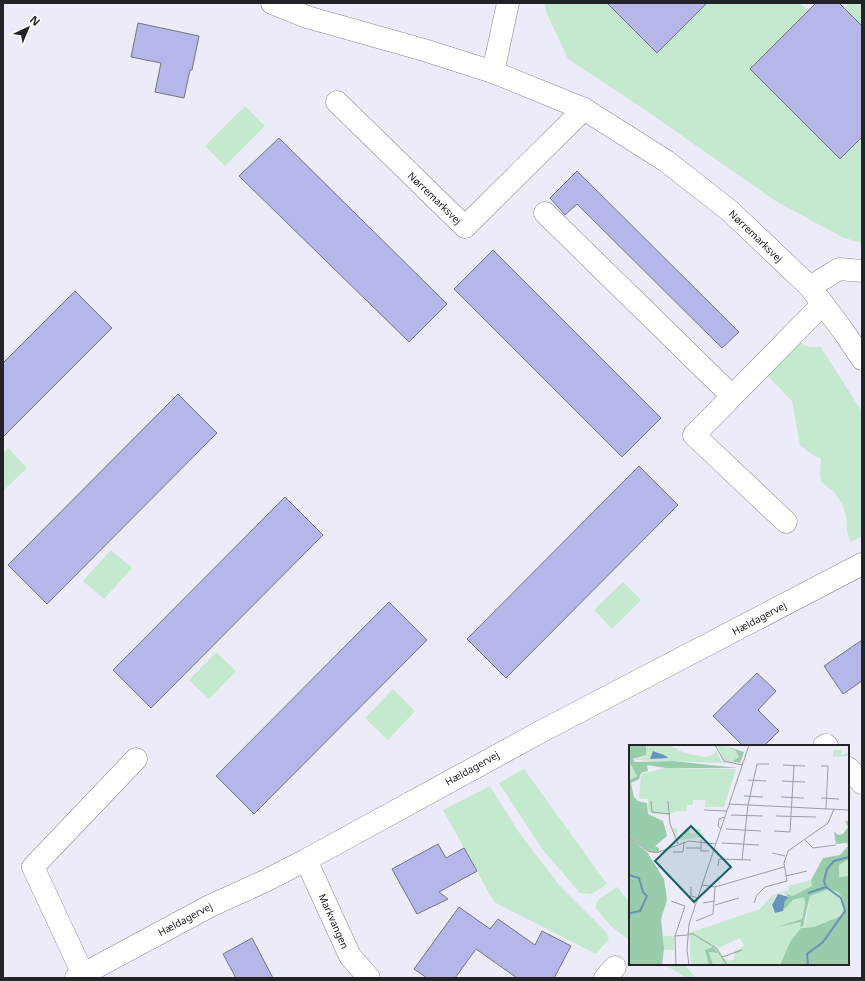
<svg xmlns="http://www.w3.org/2000/svg" width="865" height="981" viewBox="0 0 865 981" font-family="'Noto Sans',sans-serif">
<style>
.green{fill:#c4e9cf}
.building{fill:#b5b7ea;stroke:#75757f}
.lines{fill:none;stroke-linecap:round;stroke-linejoin:round}
.minor-casing{stroke:#888993;stroke-width:23}
.minor{stroke:#fff;stroke-width:22}
.labels{text-anchor:middle;stroke-width:3;stroke-linejoin:round;paint-order:stroke}
.street-label{font-size:10px;fill:#232327;stroke:#fff}
.inset-river{fill:none;stroke:#6794b8;stroke-width:2}
.inset-road{fill:none;stroke:#9c9ca4;stroke-width:1}
.view{fill:#136365;fill-opacity:0.15;stroke:#136365;stroke-width:2}
.inset-edge{fill:none;stroke:#232327;stroke-width:2}
</style>
<rect width="100%" height="100%" fill="#ececf8"/>
<!-- green -->
<g class="green">
<polygon points="544,3 607,3 657,53 707,3 800,3 808,11 750,69 840,159 862,137 862,243 844,238 777,202 638,105 568,59 547,14"/>
<polygon points="849,3 862,3 862,26 844,8"/>
<polygon points="245,106 265,126 225,166 205,146"/>
<path d="M 797,340 C 805,346 810,349 820,346 L 862,412 L 862,536 L 851,542 C 844,531 849,520 844,509 C 842,504 838,497 835,493 C 830,488 824,486 821,480 C 819,474 821,465 821,459 L 810,453 L 800,445 L 792,401 L 765,373 Z"/>
<polygon points="8,448 27,468 3,491 3,453"/>
<polygon points="111,550 132,568 104,599 83,581"/>
<polygon points="623,582 641,600 612,629 594,610"/>
<polygon points="216,652 236,671 209,699 189,680"/>
<polygon points="393,689 415,711 388,740 365,718"/>
<polygon points="524,769 607,884 592,894 580,893 543,850 499,783"/>
<polygon points="490,786 518,831 559,885 606,932 609,939 596,954 494,902 443,810"/>
<polygon points="617,887 630,902 630,941 610,925 595,907 598,900"/>
<polygon points="663,964 684,964 696,978 687,978"/>
</g>
<!-- building -->
<g class="building">
<polygon points="607,3 707,3 657,53"/>
<polygon points="816,3 839,3 862,26 862,137 840,159 750,69"/>
<polygon points="138,23 199,36 192,70 190,70 184,98 155,92 161,63 131,57"/>
<polygon points="279,138 447,304 409,342 239,176"/>
<polygon points="577,171 739,332 722,348 577,204 565,215 550,198"/>
<polygon points="493,250 661,418 622,457 454,289"/>
<polygon points="75,291 112,328 3,437 3,363"/>
<polygon points="178,394 217,433 47,604 8,565"/>
<polygon points="639,466 678,505 506,678 467,639"/>
<polygon points="285,497 323,535 151,708 113,670"/>
<polygon points="389,602 427,640 254,814 216,776"/>
<polygon points="862,640 862,681 843,694 824,666"/>
<polygon points="757,673 776,691 758,710 779,731 764,746 743,746 713,716"/>
<polygon points="438,844 446,858 464,848 477,871 439,892 448,899 417,914 392,869"/>
<polygon points="459,907 490,929 498,919 535,945 542,931 571,946 554,978 517,978 476,949 455,978 427,978 414,969"/>
<polygon points="252,938 273,978 236,978 223,954"/>
</g>
<g class="lines">
<!-- minor casing -->
<g class="minor-casing">
<g id="minor">
<polyline points="272,3 307,17 424,50 493,72 584,109 666,161 730,211 810,287 844,332 862,359"/>
<polyline points="493,72 508,3"/>
<polyline points="337,102 465,227 584,109"/>
<polyline points="545,213 732,396"/>
<polyline points="810,287 839,269 862,271"/>
<polyline points="786,522 694,435 823,304"/>
<polyline points="824,746 826,745 827,746"/>
<polyline points="848,768 862,783"/>
<polyline points="306,860 350,956 369,978"/>
<polyline points="83,974 33,867 136,759"/>
<polyline points="76,978 210,906 265,881 306,860 542,731 862,564"/>
<polyline points="605,978 615,967"/>
</g>
</g>
<!-- minor -->
<use href="#minor" class="minor"/>
</g>
<g class="labels">
<!-- street labels -->
<g class="street-label">
<text transform="translate(435 198) rotate(44)" y="4">Nørremarksvej</text>
<text transform="translate(756 236) rotate(44)" y="4">Nørremarksvej</text>
<text transform="translate(759 618) rotate(-28)" y="4">Hældagervej</text>
<text transform="translate(472 768) rotate(-29)" y="4">Hældagervej</text>
<text transform="translate(185 919) rotate(-28)" y="4">Hældagervej</text>
<text transform="translate(334 921) rotate(66)" y="4">Markvangen</text>
</g>
</g>
<!-- overview -->
<g transform="translate(629 745)">
<rect width="220" height="220" fill="#ececf8"/>
<path d="M 17,0 L 41,0 L 55,8 L 76,12 L 84,10 L 87,5 L 91,15 L 99,18 L 5,15 L 17,10 ZM 88,0 L 106,5 L 110,13 L 104,18 L 95,15 ZM 204,5 L 212,5 L 212,10 L 220,8 L 220,11 L 204,12 ZM 0,16 L 2,16 L 8,31 L 0,35 ZM 37,23 L 107,24 L 95,62 L 76,62 L 76,55 L 64,55 L 64,60 L 58,60 L 58,66 L 48,66 L 39,70 L 22,69 L 19,65 L 19,54 L 10,54 L 12,29 ZM 43,83 L 48,83 L 48,91 L 55,91 L 56,84 L 60,84 L 60,88 L 67,89 L 67,84 L 72,84 L 72,89 L 77,91 L 52,95 L 47,93 ZM 220,114 L 220,131 L 210,132 L 210,120 ZM 181,135 L 184,141 L 176,146 L 164,151 L 155,148 L 147,150 L 142,162 L 146,168 L 155,166 L 160,158 L 175,151 L 176,160 L 173,174 L 144,183 L 177,176 L 181,151 L 200,144 L 209,147 L 214,154 L 215,165 L 212,171 L 185,182 L 172,183 L 161,197 L 151,220 L 62,220 L 60,188 L 131,164 L 143,150 L 160,145 L 159,141 ZM 111,193 L 115,201 L 106,206 L 105,214 L 99,216 L 94,212 L 96,215 L 89,203 ZM 34,191 L 45,191 L 45,205 L 35,205 Z" fill="#c4e9cf" fill-rule="evenodd"/>
<path d="M 0,0 L 17,0 L 17,10 L 4,14 L 6,17 L 44,16 L 109,23 L 37,23 L 18,20 L 19,26 L 12,28 L 10,34 L 2,38 L 5,52 L 9,56 L 18,58 L 19,69 L 34,76 L 38,91 L 26,101 L 30,103 L 30,107 L 21,107 L 0,91 L 0,35 L 8,31 L 0,16 ZM 93,0 L 115,7 L 111,18 L 104,16 L 110,12 L 106,5 ZM 216,76 L 220,76 L 220,114 L 210,120 L 210,132 L 220,131 L 220,220 L 151,220 L 161,197 L 172,183 L 185,182 L 212,171 L 215,165 L 214,154 L 209,147 L 200,144 L 181,151 L 174,181 L 171,182 L 172,177 L 144,183 L 173,174 L 176,160 L 175,152 L 164,155 L 154,166 L 156,156 L 160,152 L 155,148 L 164,151 L 183,141 L 182,135 L 194,113 L 211,110 L 219,101 L 218,98 L 207,99 L 205,86 L 209,90 L 214,89 L 219,82 ZM 0,92 L 18,107 L 35,134 L 38,155 L 32,174 L 35,204 L 33,220 L 0,220 ZM 84,202 L 89,208 L 80,207 L 84,220 L 80,220 L 76,205 Z" fill="#9ca"/>
<path d="M 24,6 L 37,11 L 39,13 L 21,14 ZM 149,149 L 160,152 L 156,156 L 154,166 L 146,168 L 143,160 Z" fill="#6794b8"/>
<path class="inset-river" d="M 0,130 L 10,133 L 14,147 L 18,151 L 11,166 L 1,168 L 0,171M 179,148 L 197,142M 179,220 L 178,209 L 194,197 L 216,166 L 212,153 L 197,142 L 195,136 L 198,124 L 205,116 L 220,112"/>
<path class="inset-road" d="M 86,0 L 95,16 L 113,20M 154,20 L 176,21M 192,21 L 199,21 L 197,64M 119,35 L 137,36M 153,36 L 176,37M 115,51 L 134,52M 152,52 L 175,53M 192,53 L 210,54M 22,56 L 23,67 L 41,69M 39,56 L 41,79 L 49,99M 100,59 L 220,65M 75,65 L 98,66M 102,70 L 134,71M 147,71 L 187,72M 92,84 L 89,81 L 90,74 L 96,72M 97,84 L 132,86M 145,86 L 161,87 L 165,20M 0,92 L 19,106 L 27,108 L 60,96 L 87,99M 175,94 L 184,103 L 207,100M 72,95 L 72,106 L 80,106M 93,98 L 130,100M 57,103 L 72,103M 44,107 L 54,107 L 55,97M 143,108 L 156,111M 113,115 L 119,60 L 128,19 L 140,19M 89,121 L 90,114 L 122,115M 157,131 L 178,126M 73,140 L 86,142 L 155,122M 62,142 L 62,151 L 69,153M 42,156 L 56,161 L 46,191 L 47,220M 74,158 L 86,156M 125,158 L 128,150 L 136,142 L 158,136 L 155,118 L 159,106 L 199,78 L 205,64M 86,160 L 110,153M 67,176 L 84,169 L 86,142M 58,189 L 64,189 L 87,203 L 98,220M 46,191 L 58,190M 93,212 L 113,205M 60,220 L 58,205 L 60,179 L 120,0"/>
<path class="view" d="M 62,81 L 102,122 L 65,157 L 26,116 Z"/>
<rect width="220" height="220" class="inset-edge"/>
</g>
<!-- border -->
<rect width="865" height="981" fill="none" stroke="#232327" stroke-width="8"/>
<!-- north arrow -->
<g transform="translate(28 28) rotate(44)" stroke="#ffffff" stroke-width="3" paint-order="stroke">
<path d="M0-3L7 15L0 10L-7 15Z" fill="#232327"/>
<text y="-6" font-size="11" font-weight="bold" text-anchor="middle" fill="#232327">N</text>
</g>
</svg>
